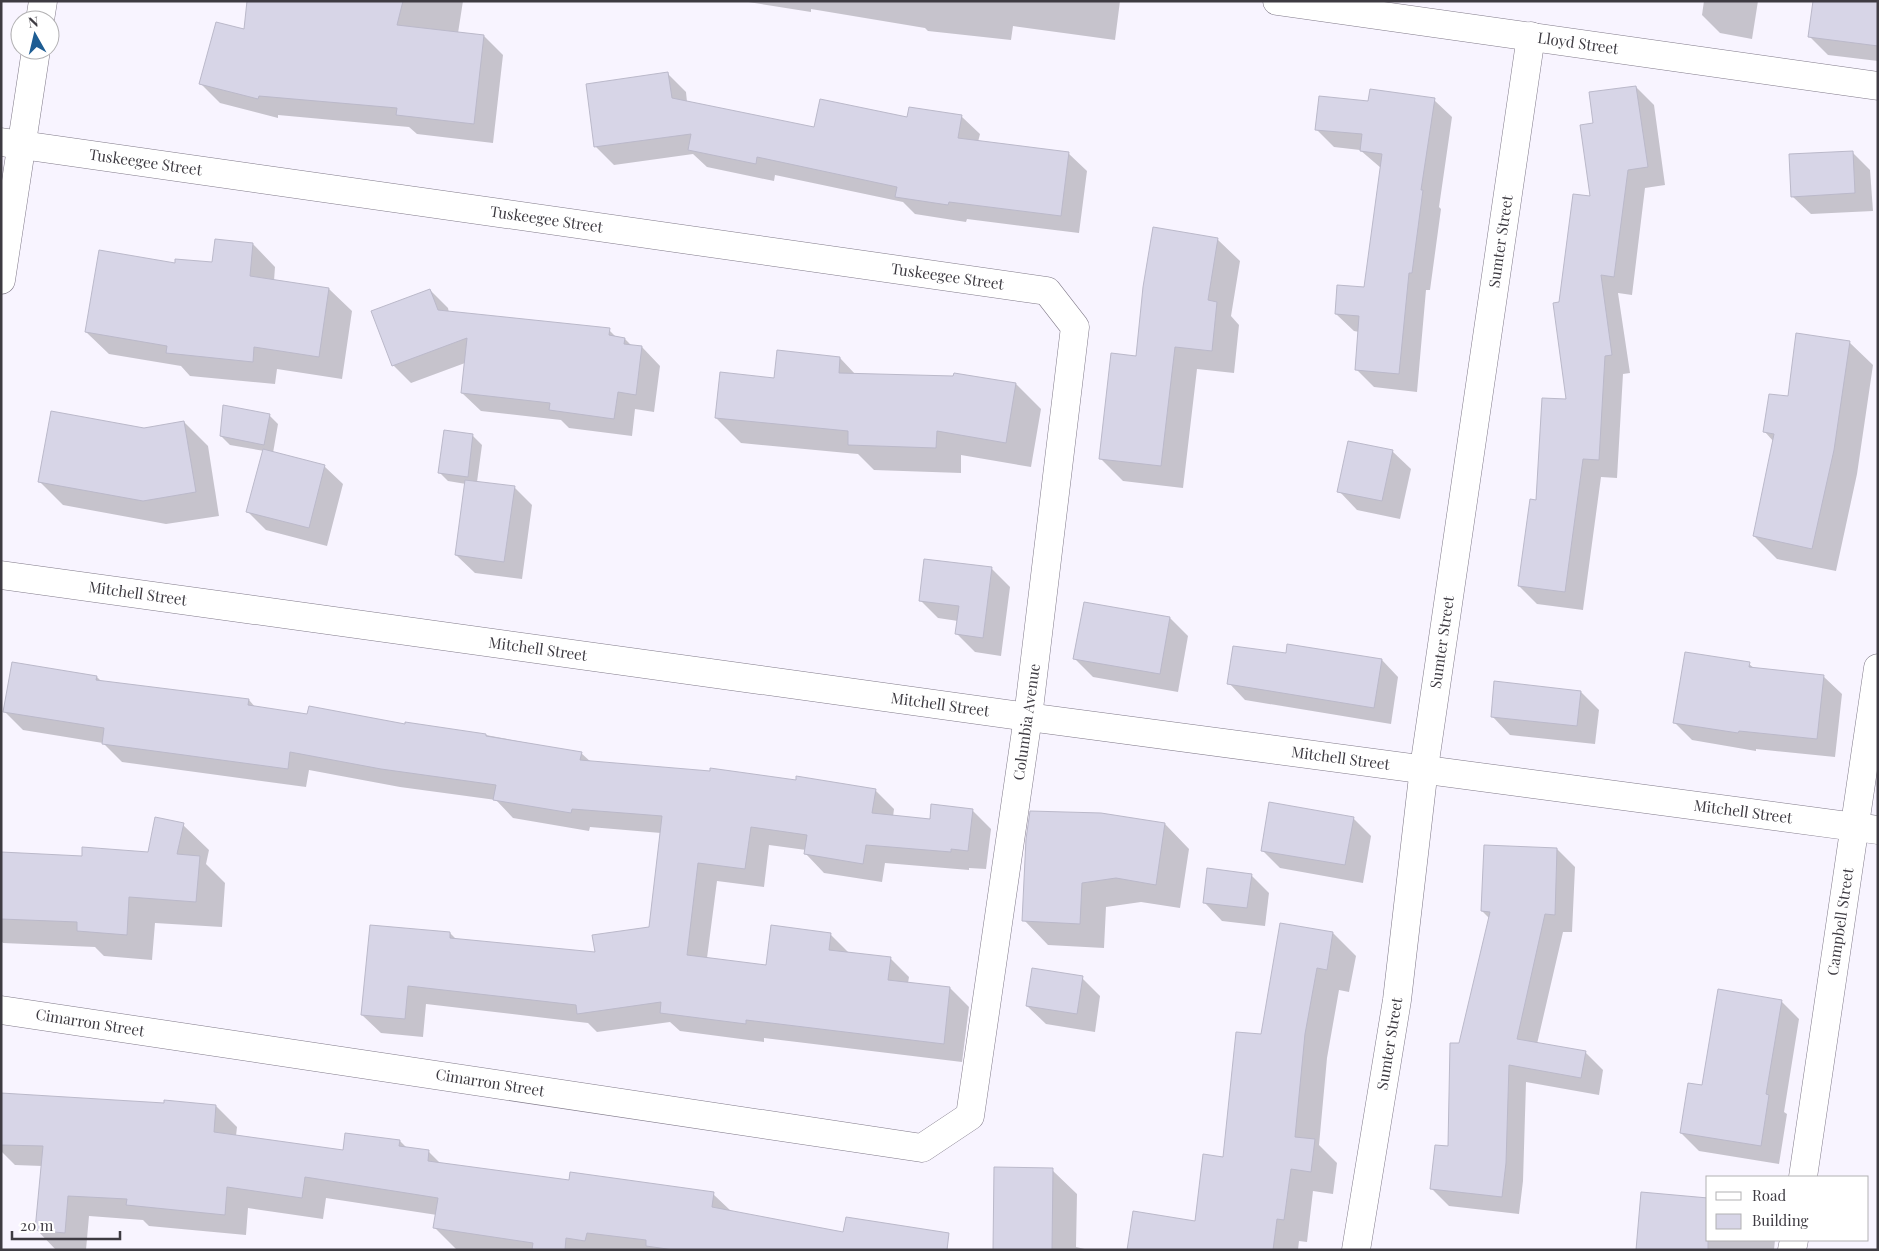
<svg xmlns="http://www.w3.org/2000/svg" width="1879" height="1251" viewBox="0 0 1879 1251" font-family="'Playfair Display',serif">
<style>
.shadow{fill:#0003}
.building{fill:#d7d5e7;stroke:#bbb9ca}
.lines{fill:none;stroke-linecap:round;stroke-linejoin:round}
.minor-casing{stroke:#807a89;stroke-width:29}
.minor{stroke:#fff;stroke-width:28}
.labels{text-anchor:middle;stroke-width:4.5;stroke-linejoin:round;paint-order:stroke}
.street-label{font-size:15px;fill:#3e3b42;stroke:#fff}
</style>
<rect width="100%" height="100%" fill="#f8f4ff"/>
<!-- shadow -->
<g class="shadow">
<polygon points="352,1 463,1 458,33 484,36 503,55 493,143 417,134 409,127 278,115 278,118 220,103 200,83 312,49"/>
<polygon points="742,1 1120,1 1115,40 1013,26 1011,40 928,31 925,28 811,9 811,12"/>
<polygon points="1704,1 1758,1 1752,39 1720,33 1702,15"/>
<polygon points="1878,1 1878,61 1828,55 1810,37"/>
<polygon points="668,74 686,92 687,102 815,128 908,119 961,116 980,134 978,142 1068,153 1087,171 1079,233 967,219 966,222 915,214 903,202 775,175 774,181 707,167 693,154 614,165 596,147"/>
<polygon points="1636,87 1654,105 1665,185 1645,188 1632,295 1618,293 1630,373 1623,374 1617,478 1601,477 1583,610 1537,604 1519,586 1537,501 1568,401 1560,304 1591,198 1595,124"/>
<polygon points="1434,100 1452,117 1439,207 1441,209 1430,290 1426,290 1417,392 1374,387 1356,369 1359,332 1354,331 1336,314 1365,289 1381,168 1360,150 1334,147 1316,129 1369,102"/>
<polygon points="1852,152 1870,170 1873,211 1811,214 1792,196"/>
<polygon points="1217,239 1240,261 1231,316 1239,325 1234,373 1197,369 1183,488 1123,481 1101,459"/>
<polygon points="253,244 275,267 274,281 329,289 352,311 342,379 277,369 275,384 190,376 181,366 109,354 86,332"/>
<polygon points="430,290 448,308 449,313 609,330 617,338 625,339 632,346 642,347 660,366 654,412 635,409 632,436 569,428 561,420 481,411 462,393 465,363 411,383 393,365"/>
<polygon points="1849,342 1873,365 1857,474 1836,571 1777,559 1754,536 1774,442 1765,432 1789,398"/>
<polygon points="840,358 856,375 1016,384 1041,409 1031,467 961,455 961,473 874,470 858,454 741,443 716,418 775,379"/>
<polygon points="269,415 278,424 273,453 324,466 343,484 327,546 266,530 248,512 264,451 230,445 221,436"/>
<polygon points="184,422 208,446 219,516 166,524 63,505 39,481 144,429"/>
<polygon points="445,432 473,436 482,445 477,482 514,487 532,505 522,579 475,573 456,555 466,484 448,481 439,472"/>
<polygon points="1392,451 1411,469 1400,519 1357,510 1339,491"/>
<polygon points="992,569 1010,587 1001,656 975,652 957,634 958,621 938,618 920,600"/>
<polygon points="1170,618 1188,636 1178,692 1093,677 1075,659"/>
<polygon points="1287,655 1382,660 1398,677 1391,724 1245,700 1229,683"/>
<polygon points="1749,664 1755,669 1823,676 1842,694 1835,757 1756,749 1756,751 1692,740 1674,722"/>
<polygon points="97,677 102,682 249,700 256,708 308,715 486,735 581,753 591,762 875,790 894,809 893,817 931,820 972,810 991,829 986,869 969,868 969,870 885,863 882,882 824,873 806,854 806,850 769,845 764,887 717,881 707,958 767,967 830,934 849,953 890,958 909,977 908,983 950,988 969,1007 962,1062 764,1038 764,1042 680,1031 670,1022 597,1032 588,1023 426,1004 423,1037 381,1033 362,1015 450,933 457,940 596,954 651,928 661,833 590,827 589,831 513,818 496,800 400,787 309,770 306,787 122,762 103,743 23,730 4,711"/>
<polygon points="1581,692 1599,710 1595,744 1510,735 1492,716"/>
<polygon points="1353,818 1371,836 1363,883 1280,868 1262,850"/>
<polygon points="1165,824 1189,849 1180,908 1141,902 1106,907 1104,948 1048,945 1024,920"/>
<polygon points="183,825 209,850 206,864 225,883 222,927 155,923 152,960 104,956 95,947 3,943 1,941 1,853 83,857 149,853"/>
<polygon points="1557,849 1575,867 1572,932 1563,932 1537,1044 1585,1052 1603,1070 1599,1095 1526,1082 1523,1181 1519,1214 1449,1206 1431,1188 1449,1148 1460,1045 1490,919 1482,911"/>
<polygon points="1251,875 1269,893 1265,926 1222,921 1204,902"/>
<polygon points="1333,933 1356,956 1349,992 1339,990 1327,1058 1319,1145 1337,1163 1333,1194 1313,1191 1307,1242 1299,1241 1298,1250 1192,1250 1225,1158 1262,1036"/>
<polygon points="1082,978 1100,996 1095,1032 1046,1024 1027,1006"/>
<polygon points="1781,1001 1799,1019 1784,1112 1787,1114 1779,1164 1699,1151 1681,1133 1703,1086"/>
<polygon points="1,1095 216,1106 237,1127 236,1136 344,1152 400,1141 407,1148 429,1152 441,1164 570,1182 713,1194 732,1212 932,1250 462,1250 456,1249 435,1228 437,1215 326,1198 323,1219 248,1208 246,1235 149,1226 143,1220 89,1216 86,1250 56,1250 36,1229 42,1166 15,1165 1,1151"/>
<polygon points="1052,1170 1077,1194 1076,1247 1089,1250 995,1250"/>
<polygon points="1708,1240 1775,1240 1774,1250 1638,1250"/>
</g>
<!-- building -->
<g class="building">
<polygon points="247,1 403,1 397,25 484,35 474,124 396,115 397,108 259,96 258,99 199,84 216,22 244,29"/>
<polygon points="1813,1 1878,1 1878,46 1808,37"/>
<polygon points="668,72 672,98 814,127 820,99 907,117 909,107 962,115 958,138 1069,152 1061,216 949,202 948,205 895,197 897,187 757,157 756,164 688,150 691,134 594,147 586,84"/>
<polygon points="1636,86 1648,167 1628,170 1614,277 1601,275 1612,355 1605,356 1599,460 1583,459 1565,592 1518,586 1530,499 1536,500 1542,398 1566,399 1553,303 1559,302 1573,194 1590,196 1580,125 1593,123 1589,92"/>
<polygon points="1370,89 1435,98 1421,190 1423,190 1412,273 1409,273 1399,374 1355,370 1359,316 1335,314 1337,285 1364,287 1382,154 1360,151 1362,134 1315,130 1319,96 1368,101"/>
<polygon points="1853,151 1855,193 1791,197 1789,154"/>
<polygon points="1153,227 1218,238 1208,300 1217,302 1212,351 1175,347 1161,466 1099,459 1111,353 1136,356 1143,287"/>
<polygon points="215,239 253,243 250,276 329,288 319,357 254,347 253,362 166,353 167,346 85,332 99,250 175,263 175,259 212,262"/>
<polygon points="430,289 438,310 610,328 609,335 625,338 624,344 642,346 636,395 618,392 614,419 549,410 550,403 461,393 467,338 392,366 371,311"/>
<polygon points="1796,333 1850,341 1834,450 1812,549 1753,536 1774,434 1763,432 1769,394 1788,396"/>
<polygon points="777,350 840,357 839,373 953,376 954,373 1016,383 1006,443 937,431 936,448 848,445 848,431 715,418 720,372 774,378"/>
<polygon points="223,405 270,414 264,445 220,436"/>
<polygon points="51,411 144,428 184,421 196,492 143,501 38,482"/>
<polygon points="444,430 473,434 468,477 438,473"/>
<polygon points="1348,441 1393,450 1382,501 1337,492"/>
<polygon points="263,449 325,465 309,528 246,512"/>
<polygon points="465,480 515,486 504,562 455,555"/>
<polygon points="924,559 992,567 983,638 955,634 959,606 919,601"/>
<polygon points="1084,602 1170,617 1160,674 1073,659"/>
<polygon points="1287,644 1382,659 1374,708 1227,684 1233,646 1286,653"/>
<polygon points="1685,652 1750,662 1749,667 1824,675 1817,739 1739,731 1738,733 1673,723"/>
<polygon points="12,662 97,676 96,680 249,699 248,705 307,714 309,706 405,724 405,722 486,734 486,736 582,752 580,760 710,771 710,768 796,780 796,776 876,789 872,813 930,819 931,804 973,809 968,851 951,849 951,852 866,845 863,864 804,854 807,835 751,827 745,869 698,863 687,955 766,965 771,925 831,933 829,950 891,957 888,980 950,987 944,1044 746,1020 746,1024 660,1013 661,1002 577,1014 576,1005 408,986 405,1019 361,1015 370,925 450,932 450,938 595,952 592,935 649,927 662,816 572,809 571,813 493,800 496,785 381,769 290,752 288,769 102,744 104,728 3,712"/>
<polygon points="1494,681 1581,691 1577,726 1491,717"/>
<polygon points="1269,802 1354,817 1345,865 1261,851"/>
<polygon points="1030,811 1101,813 1165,823 1156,885 1116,878 1082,883 1080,924 1022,921 1026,839"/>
<polygon points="155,817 184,823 177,854 200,856 196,902 129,897 127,935 77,931 77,922 1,919 1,852 82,856 82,847 148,852"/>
<polygon points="1484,845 1557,848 1555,915 1545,914 1517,1039 1586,1051 1581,1078 1509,1065 1506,1163 1502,1197 1430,1189 1435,1145 1448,1146 1450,1043 1459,1043 1490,912 1481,911"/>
<polygon points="1207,868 1252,874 1247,908 1203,903"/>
<polygon points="1280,923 1333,932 1327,970 1317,968 1305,1034 1295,1137 1315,1139 1311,1172 1291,1169 1284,1220 1277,1219 1273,1250 1127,1250 1133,1211 1195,1221 1203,1154 1223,1157 1236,1032 1261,1034"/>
<polygon points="1032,968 1083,976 1077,1014 1026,1006"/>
<polygon points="1718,989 1782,1000 1766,1094 1769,1095 1761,1146 1680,1133 1688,1083 1702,1085"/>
<polygon points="1,1093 164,1103 164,1100 216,1105 214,1132 343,1150 345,1133 400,1140 399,1146 429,1150 428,1161 569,1180 570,1172 714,1192 712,1207 843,1232 846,1217 949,1233 947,1250 674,1250 646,1246 646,1240 587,1233 585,1241 566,1238 565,1250 532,1250 533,1243 433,1228 438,1198 305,1177 302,1198 227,1187 225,1215 126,1205 127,1199 68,1196 65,1233 35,1230 43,1146 1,1145"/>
<polygon points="994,1167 1053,1168 1052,1250 993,1250"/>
<polygon points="1641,1192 1708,1198 1708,1250 1636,1250"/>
</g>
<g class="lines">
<!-- minor casing -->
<g class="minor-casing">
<g id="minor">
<path id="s1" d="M 1277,1 L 1878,86"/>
<polyline points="40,20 43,1"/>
<path id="s2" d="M 1,142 L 1047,291 L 1075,327 L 1028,717 L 970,1116 L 922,1148 L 1,1010"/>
<polyline points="1,280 36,50"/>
<path id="s3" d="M 1,575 L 1028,717 L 1878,830"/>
<path id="s4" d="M 1803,1177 L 1878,668"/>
<path id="s5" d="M 1356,1250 L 1397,1000 L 1424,768 L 1531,36"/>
<polyline points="1792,1250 1794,1240"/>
</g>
</g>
<!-- minor -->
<use href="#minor" class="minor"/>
</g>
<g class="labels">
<!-- street labels -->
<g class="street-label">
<text dy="5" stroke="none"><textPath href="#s1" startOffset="304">Lloyd Street</textPath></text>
<text dy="5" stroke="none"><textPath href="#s2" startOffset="146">Tuskeegee Street</textPath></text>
<text dy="5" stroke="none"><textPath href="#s2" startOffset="551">Tuskeegee Street</textPath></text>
<text dy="5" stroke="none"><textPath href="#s5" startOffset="1019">Sumter Street</textPath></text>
<text dy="5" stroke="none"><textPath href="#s2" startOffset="956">Tuskeegee Street</textPath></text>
<text dy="5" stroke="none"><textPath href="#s3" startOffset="138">Mitchell Street</textPath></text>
<text dy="5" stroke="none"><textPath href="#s5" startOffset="614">Sumter Street</textPath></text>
<text dy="5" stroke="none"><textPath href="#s3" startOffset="542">Mitchell Street</textPath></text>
<text dy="5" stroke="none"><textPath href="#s3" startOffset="948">Mitchell Street</textPath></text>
<text transform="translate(1027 722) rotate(-82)" y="5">Columbia Avenue</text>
<text dy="5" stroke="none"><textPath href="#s3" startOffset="1352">Mitchell Street</textPath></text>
<text dy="5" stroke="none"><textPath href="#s3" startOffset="1758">Mitchell Street</textPath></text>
<text dy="5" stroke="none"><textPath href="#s4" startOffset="258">Campbell Street</textPath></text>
<text transform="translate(90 1023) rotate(9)" y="5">Cimarron Street</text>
<text dy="5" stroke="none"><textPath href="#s5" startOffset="209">Sumter Street</textPath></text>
<text transform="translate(490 1083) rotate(9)" y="5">Cimarron Street</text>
</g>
</g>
<!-- border -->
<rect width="1879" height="1251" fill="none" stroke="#3e3b42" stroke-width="5"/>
<!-- legend -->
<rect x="1706" y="1176" width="162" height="65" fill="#ffffff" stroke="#b2b1b3"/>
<rect x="1716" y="1192" width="25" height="8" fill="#ffffff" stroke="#b2b1b3"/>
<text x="1752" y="1201" font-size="15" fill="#3e3b42">Road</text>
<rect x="1716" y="1214" width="25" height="15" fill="#d7d5e7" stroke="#b2b1b3"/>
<text x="1752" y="1226" font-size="15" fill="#3e3b42">Building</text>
<!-- north arrow -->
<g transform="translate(35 35) rotate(352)"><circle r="24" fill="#ffffff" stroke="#b2b1b3"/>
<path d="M0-4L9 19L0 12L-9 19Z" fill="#1e5d93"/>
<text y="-8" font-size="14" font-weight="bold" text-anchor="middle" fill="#3e3b42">N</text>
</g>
<!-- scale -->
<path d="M12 1231v8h108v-8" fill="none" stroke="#3e3b42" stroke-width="2.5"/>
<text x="20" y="1231" font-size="15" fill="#3e3b42" stroke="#ffffff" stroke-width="4" paint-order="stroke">20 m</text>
</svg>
